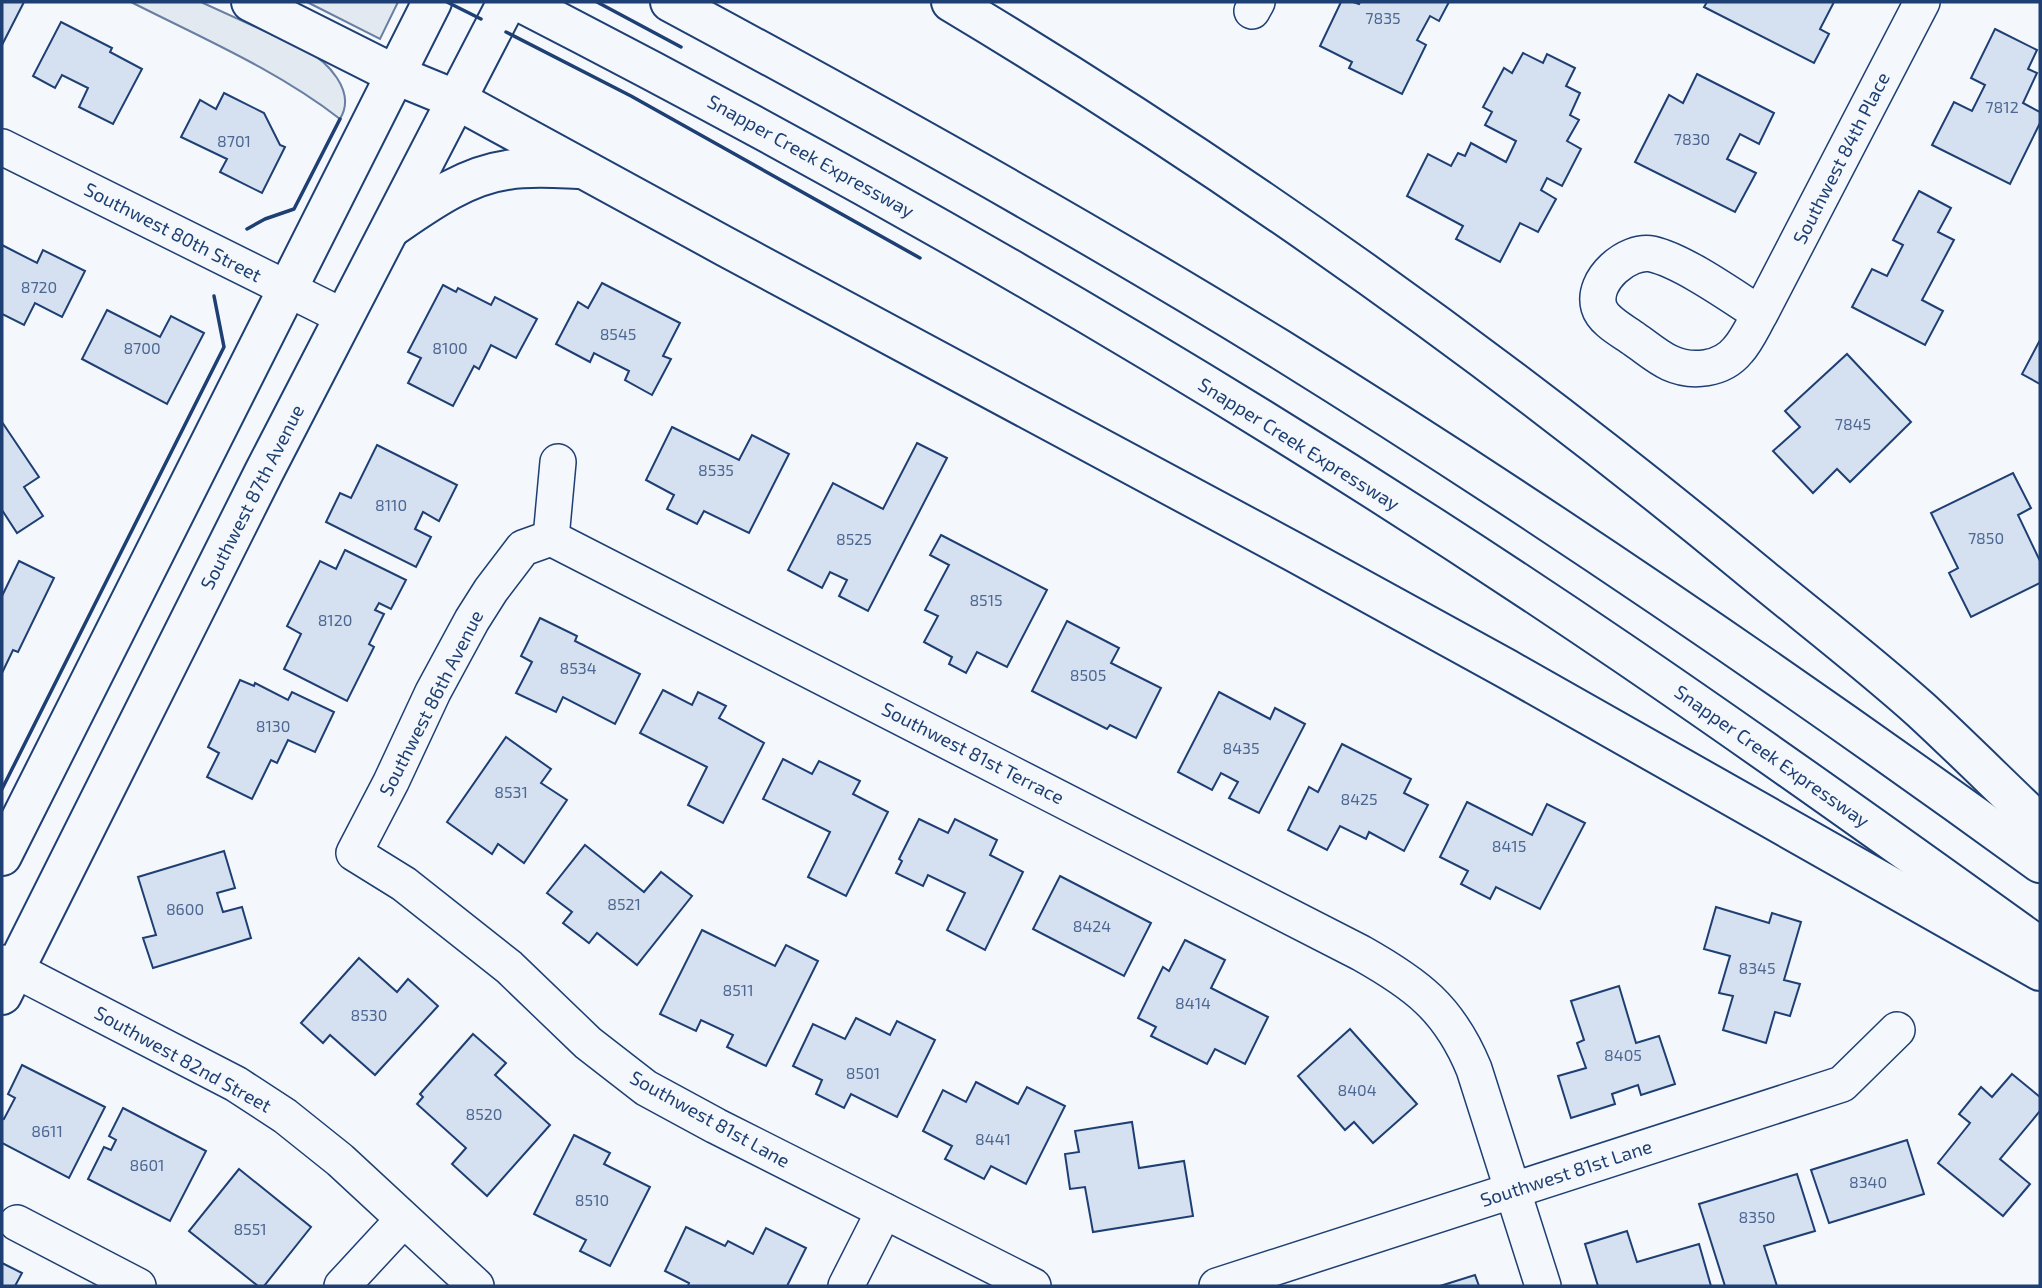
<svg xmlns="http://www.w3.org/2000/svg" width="2042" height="1288" viewBox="0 0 2042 1288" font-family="'Exo 2',sans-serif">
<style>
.green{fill:#e3e9f0;stroke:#687fa3;stroke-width:2}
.building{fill:#d5e0f0;stroke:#1d3f73;stroke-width:2}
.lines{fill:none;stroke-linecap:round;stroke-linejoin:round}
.minor-casing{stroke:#1d3f73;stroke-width:38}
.major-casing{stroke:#1d3f73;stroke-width:42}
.highway-casing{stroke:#1d3f73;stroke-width:42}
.minor{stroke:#f4f7fb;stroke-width:35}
.major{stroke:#f4f7fb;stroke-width:38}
.highway{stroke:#f4f7fb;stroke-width:38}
.wall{stroke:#1d3f73;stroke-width:3.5}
.labels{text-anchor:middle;stroke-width:5;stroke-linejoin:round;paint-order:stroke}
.number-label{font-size:16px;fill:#4b6792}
.street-label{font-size:19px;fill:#1d3f73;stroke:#f4f7fb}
</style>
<rect width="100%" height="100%" fill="#f4f7fb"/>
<!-- green -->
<g class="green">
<path d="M 131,2 L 201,2 L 304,49 C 327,61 357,91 340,119 C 277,70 202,38 131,2 Z"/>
<polygon points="307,2 398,2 380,39"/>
</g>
<!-- building -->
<g class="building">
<polygon points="2,2 24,2 2,45"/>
<polygon points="1341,2 1353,2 1359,4 1360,2 1449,2 1439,21 1430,16 1417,40 1426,45 1402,94 1349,68 1352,62 1320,46"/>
<polygon points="1707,2 1834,2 1820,29 1829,34 1814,63 1704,7"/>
<polygon points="61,22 112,48 110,52 142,69 113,124 79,107 88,88 62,75 55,88 33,76"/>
<polygon points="1995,29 2037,50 2028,69 2037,73 2023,103 2040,112 2040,123 2010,184 1932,145 1954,102 1972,111 1985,85 1971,78"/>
<polygon points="1523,53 1543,63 1547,54 1575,68 1566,86 1580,93 1570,115 1579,120 1567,141 1581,149 1562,186 1547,178 1541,190 1556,199 1538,232 1520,223 1500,262 1456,239 1463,226 1407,196 1428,154 1451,166 1458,153 1465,156 1471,143 1506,162 1516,141 1485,125 1492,112 1483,107 1504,68 1512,73"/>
<polygon points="1697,74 1774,113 1759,144 1740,134 1727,159 1756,173 1735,212 1635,162 1669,95 1683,103"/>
<polygon points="224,93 264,113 280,145 285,147 262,193 220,172 227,159 181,137 200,100 216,109"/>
<polygon points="1919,191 1951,208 1938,232 1954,240 1922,300 1943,311 1925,345 1852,307 1872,269 1887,276 1903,245 1893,240"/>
<polygon points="2,245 37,263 43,250 85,271 62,317 35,303 24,325 2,314"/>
<polygon points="602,283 680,323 663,356 671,359 652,395 625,380 629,371 594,353 590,362 556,344 578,302 588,308"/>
<polygon points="443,285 456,292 458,288 491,305 495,297 537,319 516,358 491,345 479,369 474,366 453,406 408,383 421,358 408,352"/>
<polygon points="107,310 160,337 171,316 204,333 167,404 82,359"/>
<polygon points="2040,340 2040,384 2022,374"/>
<polygon points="1847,354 1911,422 1850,482 1837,469 1813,493 1773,451 1800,427 1785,411"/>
<polygon points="2,422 39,477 24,487 43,516 17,533 2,510"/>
<polygon points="672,427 739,460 752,435 789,454 749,533 704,511 697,524 667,509 674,495 646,480"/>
<polygon points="917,443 947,458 868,611 839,596 847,580 830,572 822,588 788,570 833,483 883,509"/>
<polygon points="377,445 457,485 439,521 423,512 415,529 431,537 416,567 326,522 340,493 351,498"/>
<polygon points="2013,473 2031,508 2018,515 2040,561 2040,583 1971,617 1949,573 1958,568 1931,513"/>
<polygon points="941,535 1047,590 1007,667 977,652 966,673 949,664 952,657 924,642 938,616 925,610 949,565 930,555"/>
<polygon points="345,550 406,580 391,609 379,603 375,610 384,614 369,644 374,647 347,701 284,669 301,634 287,626 320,561 336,569"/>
<polygon points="19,561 54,578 18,652 13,650 2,673 2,596"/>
<polygon points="540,618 577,636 575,641 640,674 615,724 563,697 556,712 516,693 532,662 521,656"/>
<polygon points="1067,621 1119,648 1111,663 1161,688 1136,738 1110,725 1107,729 1032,691"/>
<polygon points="240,680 254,686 255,683 288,700 292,692 334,712 315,752 288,740 277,763 271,760 252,799 207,777 219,753 208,747"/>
<polygon points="663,690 692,705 698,692 726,706 719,718 764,743 723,823 688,805 707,767 640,733"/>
<polygon points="1219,692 1270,719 1275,708 1305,724 1259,813 1229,798 1238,782 1221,773 1212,790 1178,772"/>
<polygon points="506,737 551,769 541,783 567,800 524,863 498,844 492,854 447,822"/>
<polygon points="1342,744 1411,779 1404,793 1428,805 1404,851 1369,832 1366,839 1340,826 1327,850 1288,830 1309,787 1318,792"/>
<polygon points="783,759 812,774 819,761 860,781 853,794 888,812 846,896 808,877 830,832 763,799"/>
<polygon points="1467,802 1532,835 1547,804 1585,823 1540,909 1496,887 1490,899 1461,884 1468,871 1440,857"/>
<polygon points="919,819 948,833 955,819 997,840 990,855 1023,872 985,950 947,930 965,893 928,875 923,886 896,873 902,861 899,859"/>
<polygon points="585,845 644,892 661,872 692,896 637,965 597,933 589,943 563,923 572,912 547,893"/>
<polygon points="224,851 235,888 217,893 223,912 242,907 251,938 153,968 143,938 156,935 138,877"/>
<polygon points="1060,876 1151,923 1124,976 1033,929"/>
<polygon points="1716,907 1769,923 1772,913 1801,922 1784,980 1800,984 1790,1016 1775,1012 1766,1043 1723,1030 1733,996 1719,993 1730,956 1704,949"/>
<polygon points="702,930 775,966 786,945 818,961 766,1066 727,1047 733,1035 701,1020 696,1031 660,1014"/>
<polygon points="1185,940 1225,960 1211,988 1268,1017 1245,1064 1215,1049 1207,1064 1151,1036 1156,1027 1138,1018 1163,967 1169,971"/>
<polygon points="359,958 397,992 408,979 438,1006 375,1075 330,1035 323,1043 301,1023"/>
<polygon points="1619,986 1636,1043 1659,1036 1675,1084 1641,1095 1638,1085 1612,1094 1615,1104 1571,1118 1558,1076 1586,1068 1577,1043 1584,1040 1571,1001"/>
<polygon points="856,1018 890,1035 897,1021 935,1040 897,1117 851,1094 844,1108 816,1094 822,1080 793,1066 813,1024 845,1039"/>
<polygon points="1350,1029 1417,1104 1373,1143 1354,1122 1345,1130 1298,1076"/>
<polygon points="473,1034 506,1063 495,1075 550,1125 487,1196 452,1164 466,1148 417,1104 423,1097 420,1094"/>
<polygon points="22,1065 105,1107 69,1178 2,1143 2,1118 4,1119 15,1098 8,1094"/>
<polygon points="2012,1074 2040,1097 2040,1111 2000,1159 2030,1184 2003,1216 1938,1163 1970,1123 1959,1114 1981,1087 1992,1097"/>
<polygon points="976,1082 1018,1104 1027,1087 1065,1106 1026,1184 991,1166 984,1179 945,1159 952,1146 923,1131 943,1090 966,1102"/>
<polygon points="123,1108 206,1151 170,1221 88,1179 104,1147 111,1150 116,1140 109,1136"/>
<polygon points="1132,1122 1139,1168 1184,1161 1193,1216 1093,1232 1085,1187 1070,1189 1065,1154 1079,1152 1075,1131"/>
<polygon points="574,1135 610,1153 604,1164 650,1187 610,1266 580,1251 586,1240 534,1214"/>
<polygon points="1907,1140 1924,1194 1829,1223 1811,1170"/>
<polygon points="239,1169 311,1227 264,1286 258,1286 189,1231"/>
<polygon points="1797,1174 1815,1231 1764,1246 1777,1286 1725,1286 1699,1204"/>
<polygon points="686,1227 725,1246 728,1241 753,1254 766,1228 806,1248 787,1286 688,1286 689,1283 665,1271"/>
<polygon points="1627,1231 1637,1262 1699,1244 1711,1286 1598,1286 1585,1244"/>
<polygon points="2,1263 22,1273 15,1286 2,1286"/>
<polygon points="1475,1275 1479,1286 1440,1286"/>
</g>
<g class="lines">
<!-- minor casing -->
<g class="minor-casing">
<g id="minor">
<polyline points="1252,11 1257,2"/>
<polyline points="2,147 344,317"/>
<path d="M 1760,314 C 1732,296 1683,261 1652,254 C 1628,249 1591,280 1599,307 C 1603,321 1623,331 1634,339 C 1646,347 1657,357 1670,363 C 1692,373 1722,370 1738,350 C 1747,340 1753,326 1760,314 L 1922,2"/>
<path d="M 551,538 L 1361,953 C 1416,984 1449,1008 1474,1069 L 1543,1286"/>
<polyline points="551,538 523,548 491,590 472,620 433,692 391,782 354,853 404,884 509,967 588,1043 646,1088 716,1126 1033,1286"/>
<polyline points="551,538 558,462"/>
<polyline points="2,963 236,1084 285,1116 340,1160 476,1286"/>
<polyline points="17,1223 138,1286"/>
<polyline points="342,1286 403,1220"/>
<polyline points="846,1286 884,1211"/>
<polyline points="1217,1286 1842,1084 1897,1030"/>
</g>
</g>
<!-- major casing -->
<g class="major-casing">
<g id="major">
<polyline points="2,856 432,2"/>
<polyline points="2,995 264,472 507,2"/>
</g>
</g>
<!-- highway casing -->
<g class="highway-casing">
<g id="highway">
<polyline points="251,2 396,75 457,100 726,247 1294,552 1507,669 2040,971"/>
<path d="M 520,2 C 900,197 1270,413 1623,653 C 1761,747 1897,844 2033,942"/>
<path d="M 670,2 C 875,112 1080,226 1278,348 C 1539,510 1792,683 2040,863"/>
<path d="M 951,2 C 1228,168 1492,356 1741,561 C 1801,611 1863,658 1921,710 C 1961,747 2000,786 2040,824"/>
<path d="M 391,228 C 426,204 464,176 507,170 C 530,166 554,168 578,169"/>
</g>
</g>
<!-- minor -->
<use href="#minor" class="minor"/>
<!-- major -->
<use href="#major" class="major"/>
<!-- highway -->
<use href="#highway" class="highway"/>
<!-- wall -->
<g class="wall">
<polyline points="447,2 481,19"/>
<polyline points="597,2 681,47"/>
<polyline points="506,32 631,96 920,258"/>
<polyline points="247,229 265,219 294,209 340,119"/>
<polyline points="2,789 224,347 214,296"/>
</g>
</g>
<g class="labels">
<!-- number labels -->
<g class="number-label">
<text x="1383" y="24">7835</text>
<text x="2002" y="113">7812</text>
<text x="1692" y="145">7830</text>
<text x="234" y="147">8701</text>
<text x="39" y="293">8720</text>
<text x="618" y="340">8545</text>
<text x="142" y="354">8700</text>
<text x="450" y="354">8100</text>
<text x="1853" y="430">7845</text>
<text x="716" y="476">8535</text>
<text x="391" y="511">8110</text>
<text x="1986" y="544">7850</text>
<text x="854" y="545">8525</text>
<text x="986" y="606">8515</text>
<text x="335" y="626">8120</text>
<text x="578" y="674">8534</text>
<text x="1088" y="681">8505</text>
<text x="273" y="732">8130</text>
<text x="1241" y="754">8435</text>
<text x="511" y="798">8531</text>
<text x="1359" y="805">8425</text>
<text x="1509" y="852">8415</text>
<text x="624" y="910">8521</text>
<text x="185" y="915">8600</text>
<text x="1092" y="932">8424</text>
<text x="1757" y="974">8345</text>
<text x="738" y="996">8511</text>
<text x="1193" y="1009">8414</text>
<text x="369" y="1021">8530</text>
<text x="1623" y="1061">8405</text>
<text x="863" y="1079">8501</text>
<text x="1357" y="1096">8404</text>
<text x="484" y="1120">8520</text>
<text x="47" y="1137">8611</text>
<text x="993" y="1145">8441</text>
<text x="147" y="1171">8601</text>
<text x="1868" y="1188">8340</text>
<text x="592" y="1206">8510</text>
<text x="1757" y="1223">8350</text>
<text x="250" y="1235">8551</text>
</g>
<!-- street labels -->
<g class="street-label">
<text transform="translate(811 156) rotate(29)" y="7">Snapper Creek Expressway</text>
<text transform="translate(1841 158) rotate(-63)" y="7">Southwest 84th Place</text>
<text transform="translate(173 232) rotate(27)" y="7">Southwest 80th Street</text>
<text transform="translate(1299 444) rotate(32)" y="7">Snapper Creek Expressway</text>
<text transform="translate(252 497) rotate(-63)" y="7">Southwest 87th Avenue</text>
<text transform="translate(431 703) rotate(-63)" y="7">Southwest 86th Avenue</text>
<text transform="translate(973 753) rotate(27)" y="7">Southwest 81st Terrace</text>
<text transform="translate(1772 756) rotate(35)" y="7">Snapper Creek Expressway</text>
<text transform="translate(183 1059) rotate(29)" y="7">Southwest 82nd Street</text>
<text transform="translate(710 1119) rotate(29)" y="7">Southwest 81st Lane</text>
<text transform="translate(1566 1173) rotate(-18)" y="7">Southwest 81st Lane</text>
</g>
</g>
<!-- border -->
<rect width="2042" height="1288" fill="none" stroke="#1d3f73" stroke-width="7"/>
</svg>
